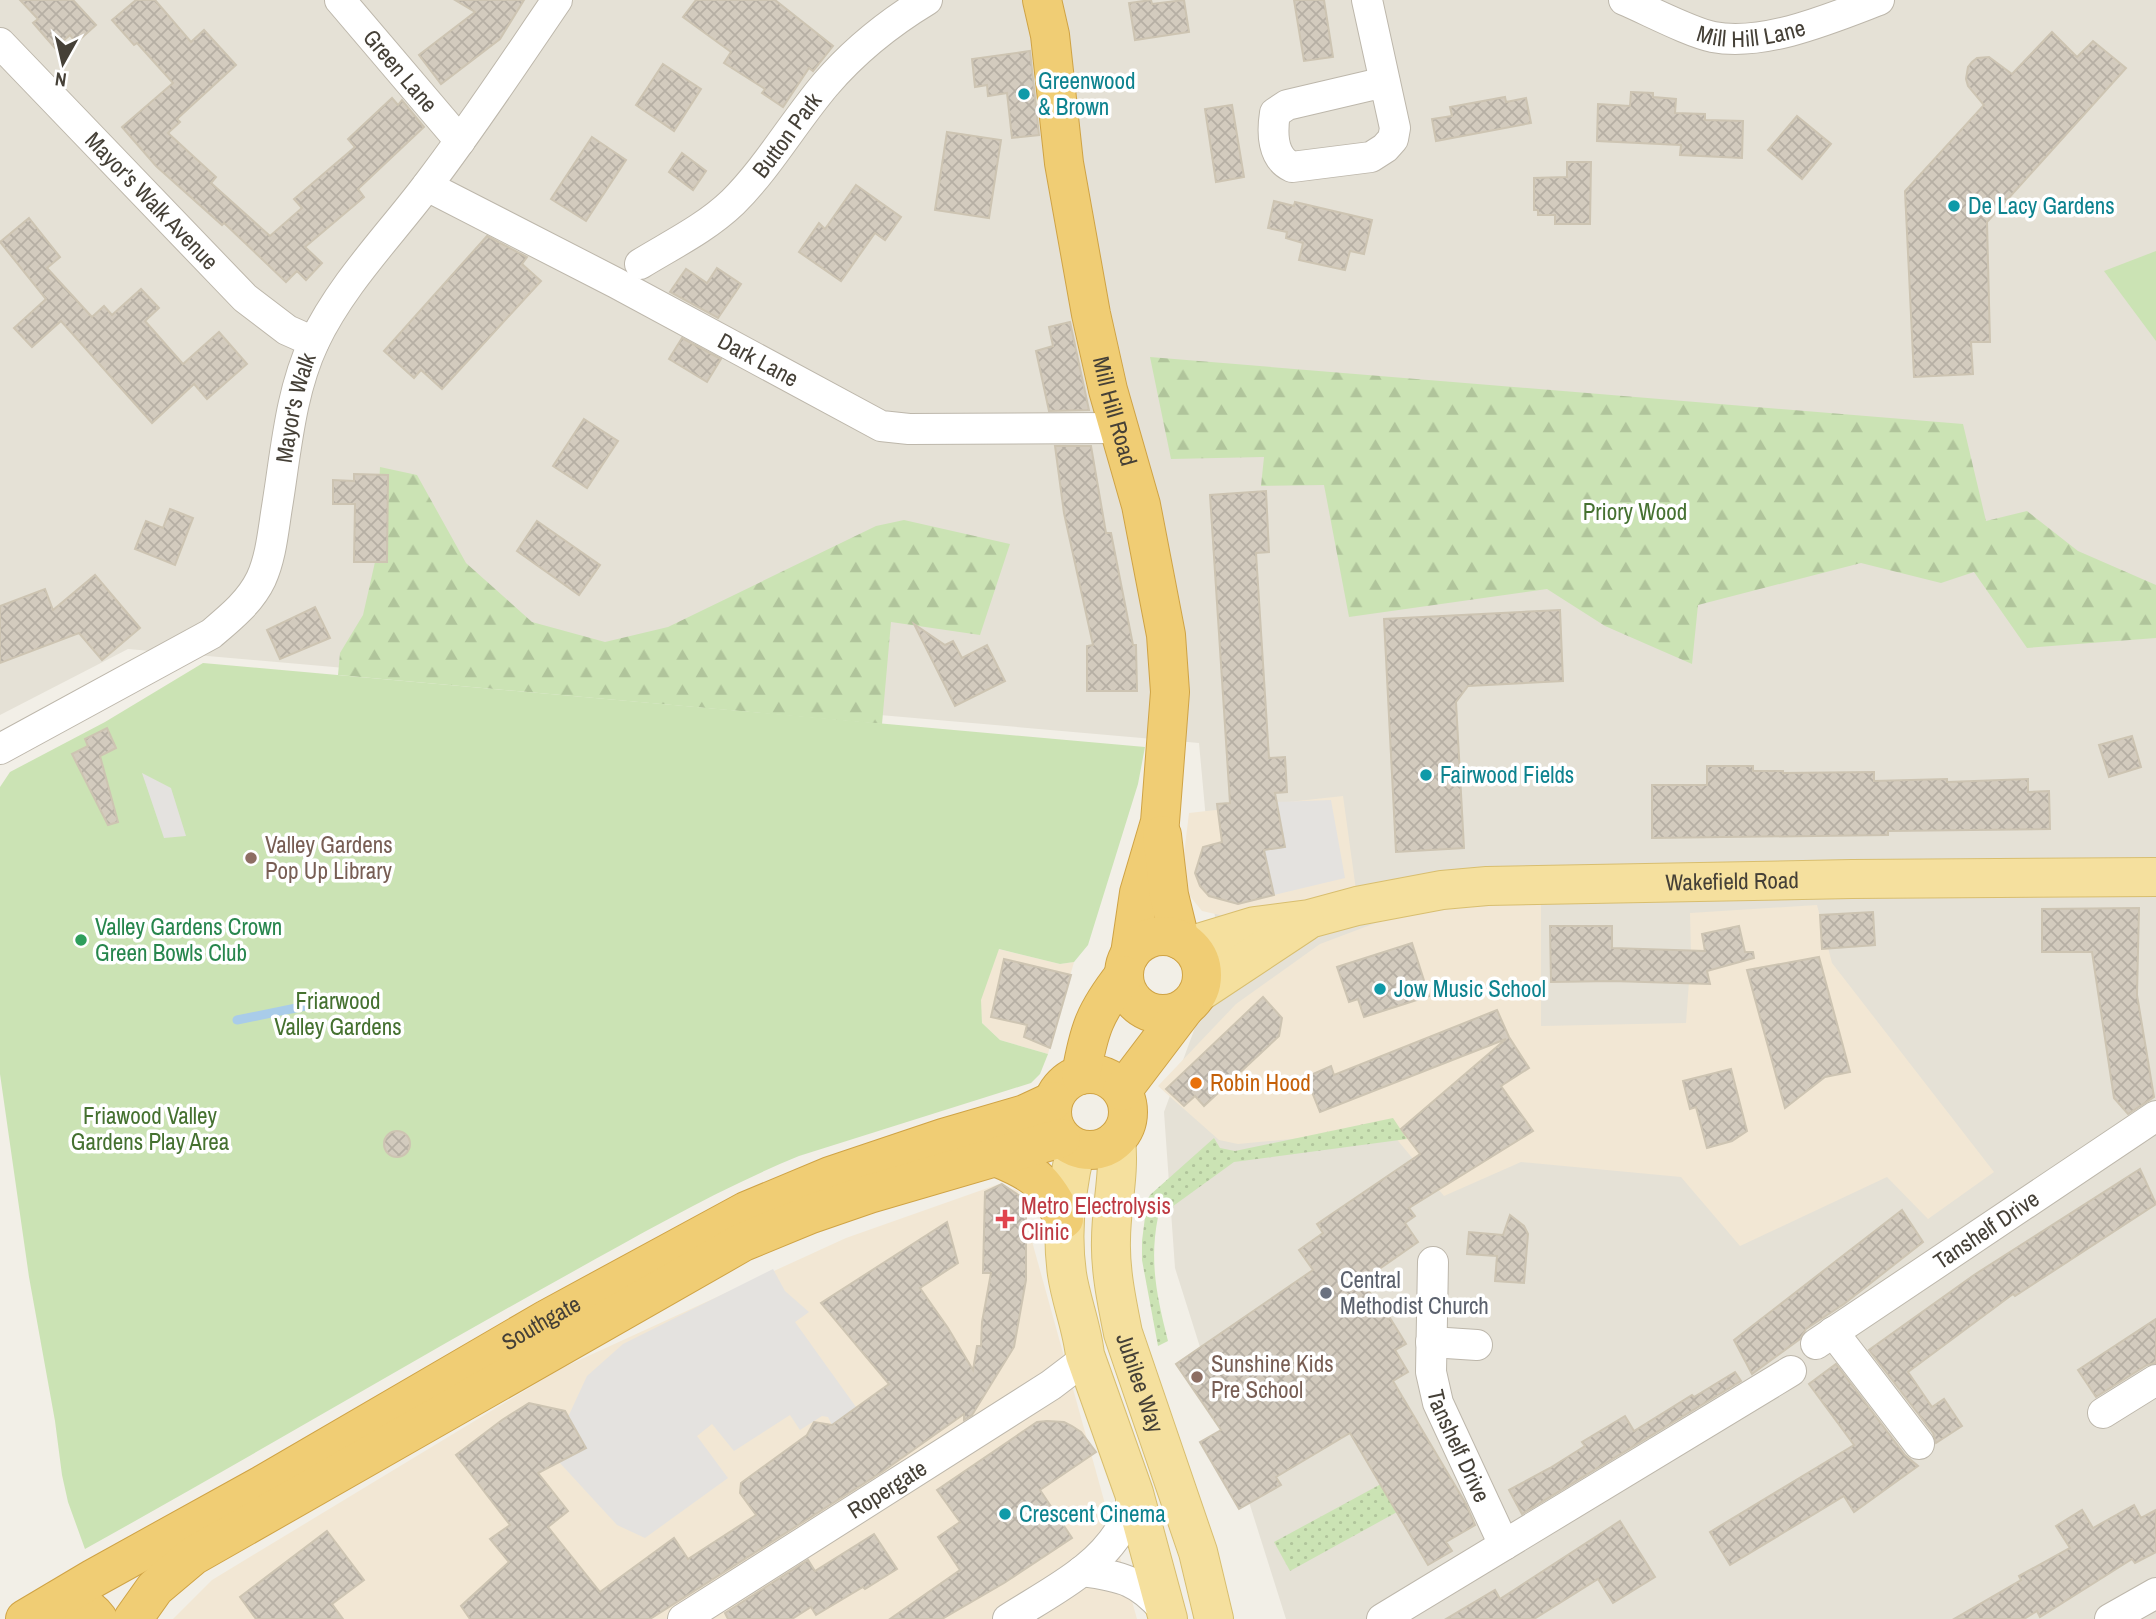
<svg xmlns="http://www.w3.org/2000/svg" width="2156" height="1619" viewBox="0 0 2156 1619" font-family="'Archivo Narrow',sans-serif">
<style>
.residential{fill:#e5e1d6}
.commercial{fill:#f2e7d4}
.grass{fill:url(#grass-dots)}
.forest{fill:url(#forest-firs)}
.green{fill:#cbe3b4}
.parking{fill:#e4e2df}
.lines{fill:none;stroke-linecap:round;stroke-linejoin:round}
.stream{stroke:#a9cce9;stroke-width:9}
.building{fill:url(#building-cross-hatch);stroke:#cdc4b2;stroke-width:2}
.minor-casing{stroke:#bdb7ab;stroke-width:32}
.major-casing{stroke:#d8be6f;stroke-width:40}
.highway-casing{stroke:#cfa345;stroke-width:40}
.minor{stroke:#fff;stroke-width:30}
.major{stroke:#f5e09e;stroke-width:38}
.highway{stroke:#f0cd74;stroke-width:38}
.culture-dot{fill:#0f9aa8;stroke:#fff;stroke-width:2.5}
.education-dot{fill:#8d6e63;stroke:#fff;stroke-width:2.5}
.leisure-dot{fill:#2e9e5b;stroke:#fff;stroke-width:2.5}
.food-dot{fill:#e8710a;stroke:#fff;stroke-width:2.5}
.health-dot{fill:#e0444e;stroke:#fff;stroke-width:2.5}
.worship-dot{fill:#6b7280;stroke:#fff;stroke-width:2.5}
.labels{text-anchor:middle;stroke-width:7;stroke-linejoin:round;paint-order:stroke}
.street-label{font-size:23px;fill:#454037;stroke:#fff}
.culture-label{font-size:23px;fill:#0d838f;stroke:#fff;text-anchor:start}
.park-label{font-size:23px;fill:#457130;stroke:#fff}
.education-label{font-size:23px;fill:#785e54;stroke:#fff;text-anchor:start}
.leisure-label{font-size:23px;fill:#27864d;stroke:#fff;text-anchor:start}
.food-label{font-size:23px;fill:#c56008;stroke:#fff;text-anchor:start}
.health-label{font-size:23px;fill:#be3a42;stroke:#fff;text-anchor:start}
.worship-label{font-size:23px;fill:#5b616d;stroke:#fff;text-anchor:start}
</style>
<defs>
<pattern id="grass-dots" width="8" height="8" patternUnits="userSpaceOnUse" patternTransform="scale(1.75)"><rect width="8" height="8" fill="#cbe3b4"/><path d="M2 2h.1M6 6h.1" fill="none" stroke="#b0c49b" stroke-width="1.8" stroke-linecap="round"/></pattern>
<pattern id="forest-firs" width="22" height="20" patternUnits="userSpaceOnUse" patternTransform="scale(1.75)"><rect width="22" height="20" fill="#cbe3b4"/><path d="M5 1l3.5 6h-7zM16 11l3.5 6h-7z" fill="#b0c49b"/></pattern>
<pattern id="building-cross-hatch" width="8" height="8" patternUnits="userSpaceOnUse" patternTransform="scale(1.75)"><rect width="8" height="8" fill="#d3cbbe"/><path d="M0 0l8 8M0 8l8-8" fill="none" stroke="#b6afa4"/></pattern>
</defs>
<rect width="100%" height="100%" fill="#f2efe7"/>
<!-- residential -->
<polygon class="residential" points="0,0 2156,0 2156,1619 1286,1619 1175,1268 1164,1112 1219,962 1199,743 128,649 0,715"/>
<!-- commercial -->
<g class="commercial">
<polygon points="1343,796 1356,890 1233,918 1202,911 1189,895 1181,879 1189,813"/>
<polygon points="1541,894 1541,1026 1686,1023 1691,954 1690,913 1817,905 1832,963 1994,1172 1928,1219 1887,1177 1740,1246 1681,1177 1521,1162 1444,1196 1389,1130 1238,1144 1219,1140 1158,1086 1236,1004 1320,944 1410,910"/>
<polygon points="998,949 1060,964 1074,962 1048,1054 1000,1040 982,1023 980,1000"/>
<polygon points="999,1184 1018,1191 1137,1619 173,1619 212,1580 562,1368 846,1238"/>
</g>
<!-- grass -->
<g class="grass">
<path d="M 1393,1118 L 1407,1139 L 1234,1162 L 1158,1217 C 1149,1262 1157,1297 1168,1341 L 1158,1346 L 1142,1260 L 1142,1241 L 1147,1201 L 1150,1195 L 1214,1138 L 1220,1148 L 1235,1151 Z"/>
<polygon points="1381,1484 1397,1512 1290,1571 1274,1542"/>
</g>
<!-- forest -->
<g class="forest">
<polygon points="1150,357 1963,424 1986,521 2027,511 2078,551 2156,585 2156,638 2027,648 1974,572 1941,583 1861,563 1698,605 1692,664 1605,626 1547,589 1349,617 1324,485 1261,486 1264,457 1171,459"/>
<polygon points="380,467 417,475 466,563 532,622 605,642 668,627 876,526 904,520 1010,544 980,635 891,622 882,724 338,675 340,653 363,615 375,562"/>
</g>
<!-- green -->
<g class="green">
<polygon points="2156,251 2156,341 2104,271"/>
<path d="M 203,663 L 1145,747 L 1138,784 L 1088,945 L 1074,962 L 1060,964 L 999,949 L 981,1000 L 982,1023 L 1000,1040 L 1048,1054 L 1040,1074 L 1031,1083 L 799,1156 C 709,1193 625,1243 540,1290 C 388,1375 238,1464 85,1549 L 68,1502 L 62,1475 L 55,1421 L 29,1277 L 0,1074 L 0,787 L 10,772 L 105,722 Z"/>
</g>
<!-- parking -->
<g class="parking">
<polygon points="142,773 171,788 186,836 164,838"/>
<polygon points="1331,800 1345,878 1274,895 1264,850 1285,847 1276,802"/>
<polygon points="773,1269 785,1291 809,1312 795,1322 856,1407 832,1425 828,1417 822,1416 800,1430 790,1415 734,1451 712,1424 697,1436 728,1478 645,1538 617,1525 559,1462 585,1448 568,1417 587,1376 623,1344"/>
</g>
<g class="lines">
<!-- stream -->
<polyline class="stream" points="237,1020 340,999"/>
</g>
<!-- building -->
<g class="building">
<polygon points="20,0 73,0 96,25 76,43 70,35 55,48 33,23 38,19"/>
<polygon points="136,0 155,0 191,42 204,30 236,65 177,119 180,122 168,133 216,177 211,183 270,236 302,208 294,199 355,147 348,139 392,98 398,105 402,100 424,127 358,189 364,197 305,247 322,263 306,280 297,271 286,282 224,223 222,225 156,166 122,127 173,83 137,43 134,45 112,20"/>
<polygon points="455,0 524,0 500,39 441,84 419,55 475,12"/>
<polygon points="696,0 775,0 833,46 813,71 809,68 783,107 762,93 765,89 724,63 731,52 683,17"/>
<polygon points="1151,0 1152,4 1184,0 1189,32 1135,40 1129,3"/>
<polygon points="1294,0 1324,0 1333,57 1304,61"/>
<polygon points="2052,32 2077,57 2093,41 2126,68 1987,222 1990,342 1971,342 1973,374 1914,377 1905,191 1984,105 1968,86 1966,79 1968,67 1972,62 1977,58 1989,57 2012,74"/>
<polygon points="1030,51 1039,135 1012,138 1007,93 988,96 987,85 975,87 972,59"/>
<polygon points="663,64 701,89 674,131 636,105"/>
<polygon points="1631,92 1653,93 1653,97 1676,99 1675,113 1705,114 1705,120 1743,121 1742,158 1680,155 1681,145 1597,141 1598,104 1630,106"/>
<polygon points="1505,97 1506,102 1526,98 1531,123 1436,141 1432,119 1452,116 1450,107"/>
<polygon points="1232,105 1244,177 1216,182 1205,109"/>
<polygon points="1797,116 1831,144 1802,179 1768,150"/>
<polygon points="947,132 1001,140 989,218 935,210"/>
<polygon points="592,137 626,160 586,221 551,199"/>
<polygon points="682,153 706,171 693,190 669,172"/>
<polygon points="1567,162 1591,162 1590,224 1555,224 1555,215 1538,215 1538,210 1534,210 1534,178 1567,177"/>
<polygon points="856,185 901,217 885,240 875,233 841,281 799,252 819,223 825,229"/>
<polygon points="1274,201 1294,206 1295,202 1372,220 1364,254 1350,251 1345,270 1299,260 1303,243 1286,238 1287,232 1268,228"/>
<polygon points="29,218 60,257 47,268 92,317 104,306 112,315 141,289 159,308 145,321 183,364 219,332 247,364 207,399 194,384 152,423 61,321 32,347 14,328 46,299 0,242"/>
<polygon points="487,236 527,257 522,264 541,281 442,389 421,370 414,378 384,351"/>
<polygon points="717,268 741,284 718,318 670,292 686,269 707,283"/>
<polygon points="1070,322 1089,410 1049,411 1036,351 1053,346 1049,327"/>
<polygon points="682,338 721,359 707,382 669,359"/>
<polygon points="584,419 618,441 587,488 553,466"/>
<polygon points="1055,446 1091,446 1106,533 1111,533 1133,645 1136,645 1137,691 1087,691 1087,646 1093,645 1064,513"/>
<polygon points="354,474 388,475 387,562 354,562 355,504 333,504 333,480 354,481"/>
<polygon points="1266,491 1269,552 1256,553 1269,758 1285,757 1287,792 1275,793 1285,847 1264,850 1274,895 1238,904 1209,896 1200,886 1195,873 1203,847 1222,842 1217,804 1230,803 1210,495"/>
<polygon points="170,509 193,518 175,565 135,549 146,521 163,528"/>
<polygon points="537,521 600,565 579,595 517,551"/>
<polygon points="95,575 140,628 102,660 79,633 0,663 0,606 45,589 53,610"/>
<polygon points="315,607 330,638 280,659 267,630"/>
<polygon points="1560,610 1563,681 1468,686 1456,702 1464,848 1396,852 1384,619"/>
<polygon points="914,624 945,645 953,641 962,658 987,645 1005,681 955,706"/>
<polygon points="107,728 116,748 100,756 118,822 108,825 72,754 88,746 85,739"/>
<polygon points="2132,736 2141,767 2109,777 2099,745"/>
<polygon points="1707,766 1753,766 1753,771 1783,771 1783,773 1874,772 1874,781 1947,779 1947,782 2028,779 2028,792 2049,791 2050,829 1888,831 1888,835 1652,838 1652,785 1707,785"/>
<polygon points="2139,908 2137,995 2154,1097 2128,1114 2114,1098 2092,952 2042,952 2042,909"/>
<polygon points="1873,912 1875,945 1822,949 1820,915"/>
<polygon points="1550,926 1612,926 1612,948 1705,951 1702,934 1739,926 1745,952 1753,952 1754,958 1707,971 1710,984 1612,981 1551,982"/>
<polygon points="1412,943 1429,996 1364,1017 1358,999 1349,1002 1337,967"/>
<polygon points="1819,957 1850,1072 1825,1077 1785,1108 1747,970"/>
<polygon points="1004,959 1071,975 1050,1048 1024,1037 1027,1025 991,1017"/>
<polygon points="1263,997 1282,1018 1279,1036 1204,1106 1195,1096 1184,1106 1166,1089"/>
<polygon points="1497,1010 1509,1037 1529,1068 1501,1086 1533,1131 1409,1208 1415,1216 1405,1223 1418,1242 1362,1281 1388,1319 1390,1318 1406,1344 1395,1350 1408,1372 1393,1381 1466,1504 1475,1525 1446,1542 1452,1551 1428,1565 1350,1433 1276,1477 1281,1485 1239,1509 1200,1442 1221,1430 1176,1364 1313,1270 1299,1250 1323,1233 1317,1224 1420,1154 1401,1129 1506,1039 1320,1112 1306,1077 1331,1066 1334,1075"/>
<polygon points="1731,1069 1747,1131 1732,1141 1707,1148 1696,1107 1690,1109 1683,1081"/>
<circle cx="397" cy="1144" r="13"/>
<polygon points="2140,1169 2156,1204 2015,1296 2013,1294 1908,1372 1932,1407 1944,1399 1962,1426 1936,1443 1933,1433 1869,1350 1974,1275"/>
<polygon points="1002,1184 1026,1200 1026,1280 1014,1347 972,1415 964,1420 964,1414 882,1472 650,1619 470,1619 461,1606 509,1562 490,1539 510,1525 456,1455 502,1420 529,1403 565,1411 586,1448 538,1473 568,1511 548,1527 600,1592 674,1538 688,1559 756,1515 740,1493 741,1483 807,1435 814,1422 832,1425 889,1384 821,1303 947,1222 958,1263 920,1288 948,1328 973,1370 977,1346 981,1346 982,1322 991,1273 983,1273 985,1192"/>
<polygon points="1902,1210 1923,1242 1844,1304 1806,1329 1800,1339 1752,1374 1734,1340"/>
<polygon points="1510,1215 1524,1226 1528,1234 1524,1283 1495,1281 1497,1256 1467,1254 1469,1232 1503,1235"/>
<polygon points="2156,1319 2156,1363 2147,1365 2096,1397 2078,1370"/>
<polygon points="1836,1364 1905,1455 1918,1466 1854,1512 1844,1496 1730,1565 1710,1532 1854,1445 1809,1384"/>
<polygon points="1735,1372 1741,1381 1522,1514 1509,1490 1550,1468 1585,1446 1582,1442 1625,1416 1634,1431 1692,1395 1694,1397"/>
<polygon points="1047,1421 1064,1422 1072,1426 1081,1432 1096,1452 1040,1490 1072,1538 1004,1583 942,1619 890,1619 960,1570 938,1537 960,1522 937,1490 1037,1422"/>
<polygon points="2134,1505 2141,1518 2156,1510 2156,1552 2135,1563 2132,1559 2040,1617 2037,1611 2024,1619 1954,1619 2021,1580 2019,1576 2070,1548 2056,1526 2082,1510 2093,1528"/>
<polygon points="1620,1521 1655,1577 1613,1603 1598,1579 1534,1619 1446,1619 1495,1590 1500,1599"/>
<polygon points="327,1531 364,1580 332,1604 343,1619 256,1619 240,1597"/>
<polygon points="874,1534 897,1569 865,1589 863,1587 816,1615 811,1607 792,1619 728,1619 725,1613 808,1560 815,1571"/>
</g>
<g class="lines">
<!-- minor casing -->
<g class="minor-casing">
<g id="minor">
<path id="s1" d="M 340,0 L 460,141"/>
<path d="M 1367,0 L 1395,128 L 1393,139 L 1385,148 L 1371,157 L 1292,167 C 1272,158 1272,132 1275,113 L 1287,105 L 1385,82"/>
<path id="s2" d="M 1624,0 C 1648,10 1689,32 1713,37 C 1764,47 1832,18 1879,0"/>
<path id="s3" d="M 0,43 L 245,298 L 287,330 L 314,342"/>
<path id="s4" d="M 427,186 L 616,283 L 881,426 L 909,429 L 1118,428"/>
<path id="s5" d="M 640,264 C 671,245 706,228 733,202 C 768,167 793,123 825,85 C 854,51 889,23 927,0"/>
<path id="s6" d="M 0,749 L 211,634 C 230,618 250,602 261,579 C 271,557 273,532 277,507 C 286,452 290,393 314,342 C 341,285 388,237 426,187 C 472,127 514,63 557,0"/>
<path id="s7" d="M 1433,1262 L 1431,1372 L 1438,1403 L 1504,1545"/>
<polyline points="1833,1332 1919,1444"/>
<polyline points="1431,1342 1477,1345"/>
<path id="s8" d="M 1816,1344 L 2156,1116"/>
<polyline points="2103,1413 2156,1380"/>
<path d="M 1082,1571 C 1123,1577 1139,1580 1166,1612"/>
<path id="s9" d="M 683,1619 L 1051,1385 L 1076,1366 L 1085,1355"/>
<path d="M 1008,1619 C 1050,1592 1104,1567 1126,1519 C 1130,1511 1131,1501 1134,1493"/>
<polyline points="1382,1619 1791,1371"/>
<polyline points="2110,1619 2156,1593"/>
</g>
</g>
<!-- major casing -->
<g class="major-casing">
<g id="major">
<path id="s10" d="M 1189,946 L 1255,926 L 1309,919 L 1357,906 L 1442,890 L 1487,886 L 1852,879 L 2156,877"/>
<polyline points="1198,993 1305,922"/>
<path id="s11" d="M 1116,1140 C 1120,1174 1111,1206 1111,1240 C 1110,1270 1117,1303 1123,1333 L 1198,1552 L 1214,1619"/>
<path d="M 1076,1148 C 1066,1189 1061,1232 1067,1274 C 1071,1301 1082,1327 1085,1355 L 1134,1493 L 1168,1619"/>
</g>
</g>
<!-- highway casing -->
<g class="highway-casing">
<g id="highway">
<path id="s12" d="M 1042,0 L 1050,35 L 1064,163 L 1091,314 L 1108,390 L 1141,505 L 1166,635 L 1170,692 L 1160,822 L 1139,893 L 1130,954"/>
<polyline points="1162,835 1169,895 1180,940"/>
<circle cx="1163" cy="975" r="39"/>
<circle cx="1090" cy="1112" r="38"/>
<path d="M 1081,1075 C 1089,1029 1095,1012 1124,975"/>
<polyline points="1122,1091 1185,1008"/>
<path d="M 998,1158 C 1039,1175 1043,1181 1064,1219"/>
<path d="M 56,1601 C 75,1602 87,1604 98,1619"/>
<path id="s13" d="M 25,1619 L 94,1578 L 262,1485 L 547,1319 L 746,1211 L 830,1176 L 943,1138 L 1025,1114 L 1053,1101"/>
<polyline points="133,1619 155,1588 193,1556 743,1242 811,1214 869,1194 1061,1138"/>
</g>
</g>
<!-- minor -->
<use href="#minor" class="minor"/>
<!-- major -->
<use href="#major" class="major"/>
<!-- highway -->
<use href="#highway" class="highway"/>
</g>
<!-- markers -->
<g class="culture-dot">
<circle cx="1024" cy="94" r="7"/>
<circle cx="1954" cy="206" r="7"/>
<circle cx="1426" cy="775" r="7"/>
<circle cx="1380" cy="989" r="7"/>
<circle cx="1005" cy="1514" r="7"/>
</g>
<g class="education-dot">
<circle cx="251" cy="858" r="7"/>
<circle cx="1197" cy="1377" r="7"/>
</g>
<circle class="leisure-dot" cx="81" cy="940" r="7"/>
<circle class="food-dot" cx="1196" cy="1083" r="7"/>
<path class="health-dot" d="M1001.5 1208.5h7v7h7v7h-7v7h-7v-7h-7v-7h7z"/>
<circle class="worship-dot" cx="1326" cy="1293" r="7"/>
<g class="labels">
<!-- street labels -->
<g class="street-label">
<text dy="8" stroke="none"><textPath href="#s2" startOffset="135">Mill Hill Lane</textPath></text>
<text dy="8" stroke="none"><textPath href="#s1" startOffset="93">Green Lane</textPath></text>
<text dy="8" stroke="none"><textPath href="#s5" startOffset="198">Button Park</textPath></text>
<text dy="8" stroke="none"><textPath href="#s3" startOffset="219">Mayor's Walk Avenue</textPath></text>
<text dy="8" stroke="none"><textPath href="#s4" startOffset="374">Dark Lane</textPath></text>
<text dy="8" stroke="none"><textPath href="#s6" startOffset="490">Mayor's Walk</textPath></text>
<text dy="8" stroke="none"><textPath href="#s12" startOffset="418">Mill Hill Road</textPath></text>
<text dy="8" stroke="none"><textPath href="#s10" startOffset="550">Wakefield Road</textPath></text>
<text dy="8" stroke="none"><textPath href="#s8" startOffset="205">Tanshelf Drive</textPath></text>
<text dy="8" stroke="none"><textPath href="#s13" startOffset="595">Southgate</textPath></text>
<text dy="8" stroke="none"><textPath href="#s11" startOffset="247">Jubilee Way</textPath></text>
<text dy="8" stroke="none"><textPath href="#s7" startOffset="189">Tanshelf Drive</textPath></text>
<text dy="8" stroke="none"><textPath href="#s9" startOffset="242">Ropergate</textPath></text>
</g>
<!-- culture labels -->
<g class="culture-label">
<text x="1038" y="89">Greenwood<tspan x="1038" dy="26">&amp; Brown</tspan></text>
<text x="1968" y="214">De Lacy Gardens</text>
<text x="1440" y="783">Fairwood Fields</text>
<text x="1394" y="997">Jow Music School</text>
<text x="1019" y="1522">Crescent Cinema</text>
</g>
<!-- park labels -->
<g class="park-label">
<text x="1635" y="520">Priory Wood</text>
<text x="338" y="1009">Friarwood<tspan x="338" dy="26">Valley Gardens</tspan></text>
<text x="150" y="1124">Friawood Valley<tspan x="150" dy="26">Gardens Play Area</tspan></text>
</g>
<!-- education labels -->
<g class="education-label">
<text x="265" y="853">Valley Gardens<tspan x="265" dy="26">Pop Up Library</tspan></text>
<text x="1211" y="1372">Sunshine Kids<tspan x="1211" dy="26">Pre School</tspan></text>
</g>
<!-- leisure labels -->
<g class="leisure-label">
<text x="95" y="935">Valley Gardens Crown<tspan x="95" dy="26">Green Bowls Club</tspan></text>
</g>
<!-- food labels -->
<g class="food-label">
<text x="1210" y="1091">Robin Hood</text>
</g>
<!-- health labels -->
<g class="health-label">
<text x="1021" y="1214">Metro Electrolysis<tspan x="1021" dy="26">Clinic</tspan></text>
</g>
<!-- worship labels -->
<g class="worship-label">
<text x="1340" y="1288">Central<tspan x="1340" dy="26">Methodist Church</tspan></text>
</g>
</g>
<!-- north arrow -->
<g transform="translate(63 63) rotate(188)" stroke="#ffffff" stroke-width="5" paint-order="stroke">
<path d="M0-5L12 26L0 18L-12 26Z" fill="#454037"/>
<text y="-10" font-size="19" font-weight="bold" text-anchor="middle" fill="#454037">N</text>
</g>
</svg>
